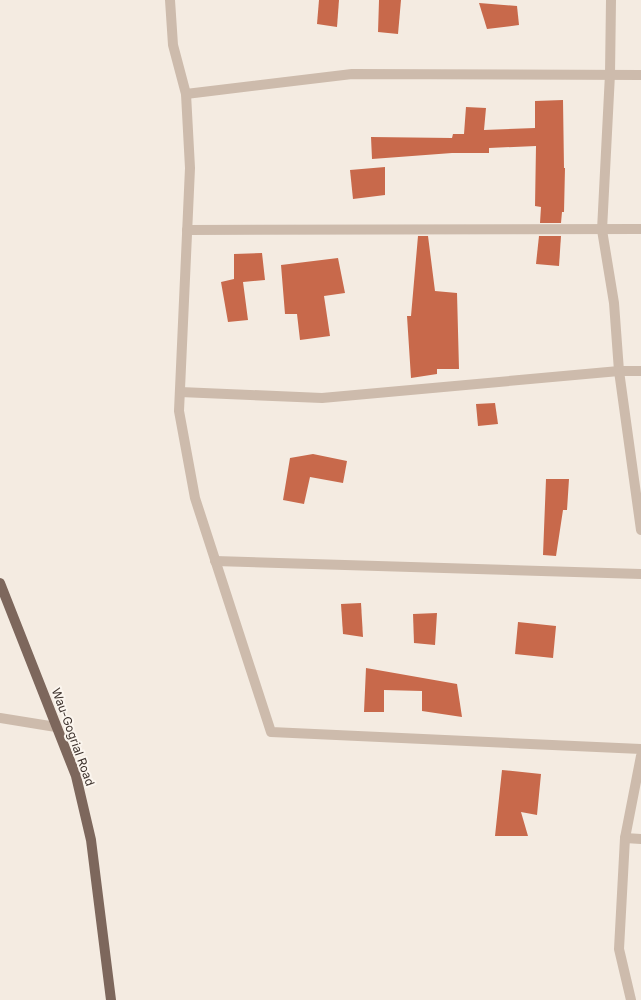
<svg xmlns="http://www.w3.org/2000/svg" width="641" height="1000" viewBox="0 0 641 1000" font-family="Inter,sans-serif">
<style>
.building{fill:#c8694b}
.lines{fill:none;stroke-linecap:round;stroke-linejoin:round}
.minor{stroke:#cdbbac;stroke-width:10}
.major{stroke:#7d675c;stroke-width:10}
.labels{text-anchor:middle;stroke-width:4;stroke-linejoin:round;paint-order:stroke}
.street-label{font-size:12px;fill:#3b302b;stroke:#fbf5ee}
</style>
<rect width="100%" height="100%" fill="#f4ebe1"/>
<!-- building -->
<g class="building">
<polygon points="319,0 339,0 337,27 317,24"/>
<polygon points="379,0 401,0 398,34 378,32"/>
<polygon points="479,3 517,6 519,25 487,29"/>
<polygon points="563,100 564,168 565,168 564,212 562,212 561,223 540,223 541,207 535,206 536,146 489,148 489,153 452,153 372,159 371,137 452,138 453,134 464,134 466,107 486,108 484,130 535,128 535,101"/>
<polygon points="385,167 385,195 353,199 350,170"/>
<polygon points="418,236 428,236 435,291 457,293 459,369 437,369 437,374 411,378 407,316 411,316"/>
<polygon points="539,236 561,236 559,266 536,264"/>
<polygon points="262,253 265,280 243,282 248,320 228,322 221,282 234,279 234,254"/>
<polygon points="338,258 345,293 324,296 330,336 300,340 297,314 285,314 281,265"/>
<polygon points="495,403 498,424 478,426 476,404"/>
<polygon points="313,454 347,461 343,483 310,477 304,504 283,500 290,458"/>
<polygon points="546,479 569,479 567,510 563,510 556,556 543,555"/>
<polygon points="361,603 363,637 343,634 341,604"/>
<polygon points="437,613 435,645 414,643 413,614"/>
<polygon points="518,622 556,626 553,658 515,654"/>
<polygon points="366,668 457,684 462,717 422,711 422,691 384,690 384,712 364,712"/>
<polygon points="502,770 541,774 537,815 521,812 528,836 495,836"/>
</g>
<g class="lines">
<!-- minor -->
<g class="minor">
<polyline points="170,0 173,45 186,94 190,168 179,411 195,498 271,732 641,749"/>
<polyline points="611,0 610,74 602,230 614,303 619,371 641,530"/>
<polyline points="186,94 352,74 641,75"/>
<polyline points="187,230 641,229"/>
<polyline points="180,392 322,398 619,371 641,371"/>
<polyline points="215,561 641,574"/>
<polyline points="0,718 56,727"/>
<polyline points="625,838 641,839"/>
<polyline points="631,1000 619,949 625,838 641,756"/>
</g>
<!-- major -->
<polyline class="major" points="0,583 76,776 91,840 111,1000"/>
</g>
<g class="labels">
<!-- street labels -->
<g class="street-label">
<text transform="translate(73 737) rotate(70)" y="4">Wau-Gogrial Road</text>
</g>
</g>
</svg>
